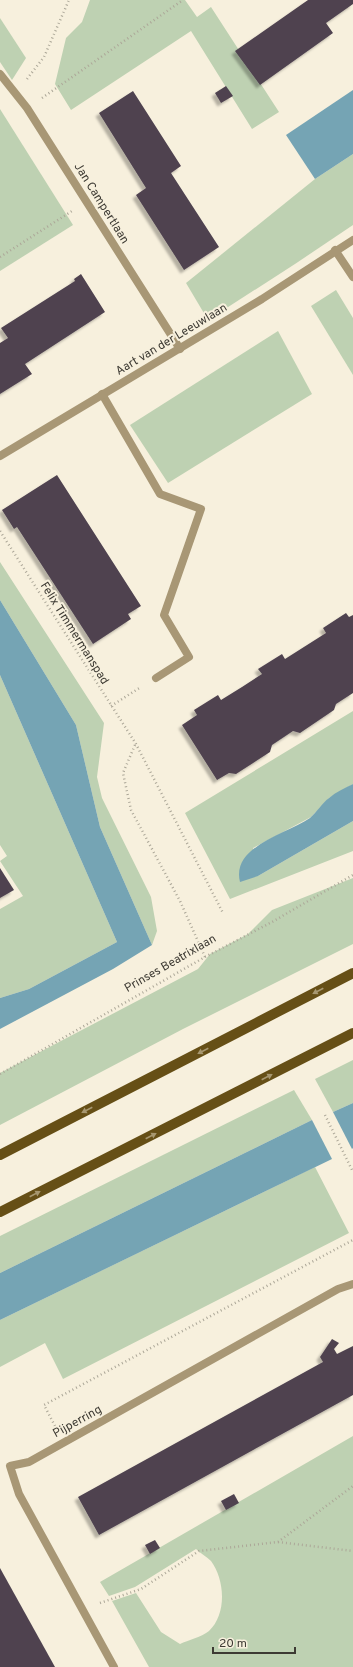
<svg xmlns="http://www.w3.org/2000/svg" width="353" height="1667" viewBox="0 0 353 1667" font-family="Overpass,sans-serif">
<style>
.green{fill:#bed1b2}
.water{fill:#75a4b4}
.building{fill:#4f4350;filter:url(#shadow)}
.lines{fill:none;stroke-linecap:round;stroke-linejoin:round}
.path{stroke:#aca798;stroke-width:2.5;stroke-dasharray:1 3;stroke-linecap:butt}
.service{stroke:#a89775;stroke-width:8}
.minor{stroke:#a89775;stroke-width:8}
.primary{stroke:#664f16;stroke-width:10}
.oneway{fill:#a79770}
.labels{text-anchor:middle;stroke-width:4;stroke-linejoin:round;paint-order:stroke}
.street-label{font-size:12px;fill:#3d3a33;stroke:#f7f0dd}
</style>
<defs>
<filter id="shadow"><feDropShadow dx="-3.5" dy="3.5" stdDeviation="1" flood-color="#0004"/></filter>
</defs>
<rect width="100%" height="100%" fill="#f7f0dd"/>
<!-- green -->
<g class="green">
<polygon points="90,0 185,0 197,17 211,7 279,112 252,129 191,31 71,110 55,84 66,38 82,22"/>
<polygon points="0,18 26,58 12,80 0,62"/>
<polygon points="0,109 73,225 0,271"/>
<polygon points="353,154 353,225 295,264 208,320 186,283 315,179"/>
<polygon points="336,290 353,318 353,375 311,306"/>
<polygon points="278,331 312,394 168,483 130,425"/>
<polygon points="0,562 104,723 97,777 102,798 151,897 157,931 152,945 100,827 76,725 0,600"/>
<polygon points="0,675 117,942 29,989 0,998 0,909 23,896 0,861 7,856 0,845"/>
<polygon points="353,711 353,784 329,798 311,817 253,848 258,876 353,821 353,851 230,899 185,813"/>
<polygon points="353,878 353,944 183,1029 0,1125 0,1073 198,969 210,954 248,934 272,910"/>
<polygon points="353,1060 353,1103 333,1112 315,1079"/>
<polygon points="294,1090 312,1120 0,1273 0,1236"/>
<polygon points="315,1167 349,1233 63,1379 45,1343 0,1367 0,1320"/>
<path d="M 353,1436 L 353,1667 L 149,1667 L 112,1601 L 136,1593 L 161,1632 L 180,1644 C 188,1640 202,1637 209,1631 C 227,1614 225,1580 211,1561 C 207,1557 200,1553 196,1549 L 135,1587 L 109,1596 L 100,1582 Z"/>
</g>
<!-- water -->
<g class="water">
<polygon points="353,90 353,154 315,179 286,135"/>
<polygon points="0,600 76,725 100,827 152,945 113,969 0,1029 0,998 29,989 117,942 0,675"/>
<path d="M 353,784 L 353,821 L 258,876 L 240,882 C 231,846 287,834 310,818 C 317,812 322,803 329,798 C 336,792 345,788 353,784 Z"/>
<polygon points="353,1103 353,1148 352,1149 333,1112"/>
<polygon points="312,1120 332,1159 0,1320 0,1273"/>
</g>
<!-- building -->
<g class="building">
<polygon points="308,0 353,0 353,4 326,23 333,33 260,85 235,51"/>
<polygon points="226,86 233,96 221,103 215,93"/>
<polygon points="133,91 181,166 171,173 219,247 184,270 136,195 146,188 99,113"/>
<polygon points="81,274 105,312 25,364 32,374 0,394 0,343 8,338 1,328 75,281 74,279"/>
<polygon points="57,475 141,606 128,614 131,619 93,644 17,527 14,529 2,510"/>
<polygon points="346,613 349,617 353,615 353,693 336,704 334,710 300,733 293,731 272,745 270,752 236,774 229,773 217,780 182,725 197,715 194,710 218,695 221,700 242,687 262,674 258,669 282,654 285,659 326,633 323,628"/>
<polygon points="0,868 14,890 0,898"/>
<polygon points="332,1339 339,1343 334,1349 337,1354 353,1346 353,1395 99,1535 78,1497 323,1362 320,1357"/>
<polygon points="234,1494 239,1503 226,1510 221,1501"/>
<polygon points="155,1540 160,1548 150,1554 145,1545"/>
<polygon points="0,1568 55,1667 0,1667"/>
</g>
<g class="lines">
<!-- path -->
<g class="path">
<polyline points="27,79 44,57 69,0"/>
<polyline points="42,98 183,0"/>
<polyline points="0,257 72,211"/>
<polyline points="0,531 136,744 223,913"/>
<polyline points="111,706 141,687"/>
<polyline points="135,745 123,773 131,810 180,901 205,957"/>
<polyline points="0,1074 205,957 272,922 353,875"/>
<polyline points="325,1115 353,1172"/>
<polyline points="55,1426 44,1405 353,1240"/>
<polyline points="278,1542 353,1551"/>
<polyline points="100,1603 141,1589 199,1551 278,1542 353,1486"/>
</g>
<!-- service -->
<polyline class="service" points="335,250 353,277"/>
<!-- minor -->
<g class="minor">
<polyline points="0,74 27,108 180,349"/>
<polyline points="102,394 160,494 201,509 164,615 189,657 156,678"/>
<polyline points="0,456 262,299 353,240"/>
<polyline points="114,1667 19,1494 10,1466 29,1462 338,1289 353,1284"/>
</g>
<!-- primary -->
<g class="primary">
<polyline points="0,1155 353,973"/>
<polyline points="0,1212 353,1033"/>
</g>
</g>
<!-- one-way arrows -->
<defs><path id="oneway-solid" d="M-6-.8H1V-3.2L6.5 0L1 3.2V.8H-6Z"/></defs>
<g class="oneway">
<use href="#oneway-solid" transform="translate(318 991) rotate(153)"/>
<use href="#oneway-solid" transform="translate(203 1051) rotate(153)"/>
<use href="#oneway-solid" transform="translate(267 1077) rotate(-27)"/>
<use href="#oneway-solid" transform="translate(87 1110) rotate(153)"/>
<use href="#oneway-solid" transform="translate(151 1136) rotate(-27)"/>
<use href="#oneway-solid" transform="translate(35 1194) rotate(-27)"/>
</g>
<g class="labels">
<!-- street labels -->
<g class="street-label">
<text transform="translate(102 203) rotate(58)" y="4">Jan Campertlaan</text>
<text transform="translate(171 339) rotate(-31)" y="4">Aart van der Leeuwlaan</text>
<text transform="translate(75 633) rotate(58)" y="4">Felix Timmermanspad</text>
<text transform="translate(170 963) rotate(-30)" y="4">Prinses Beatrixlaan</text>
<text transform="translate(77 1421) rotate(-29)" y="4">Pijperring</text>
</g>
</g>
<!-- scale -->
<path d="M213 1647v6h82v-6" fill="none" stroke="#3d3a33" stroke-width="2"/>
<text x="219" y="1647" font-size="12" fill="#3d3a33" stroke="#f7f0dd" stroke-width="3" paint-order="stroke">20 m</text>
</svg>
